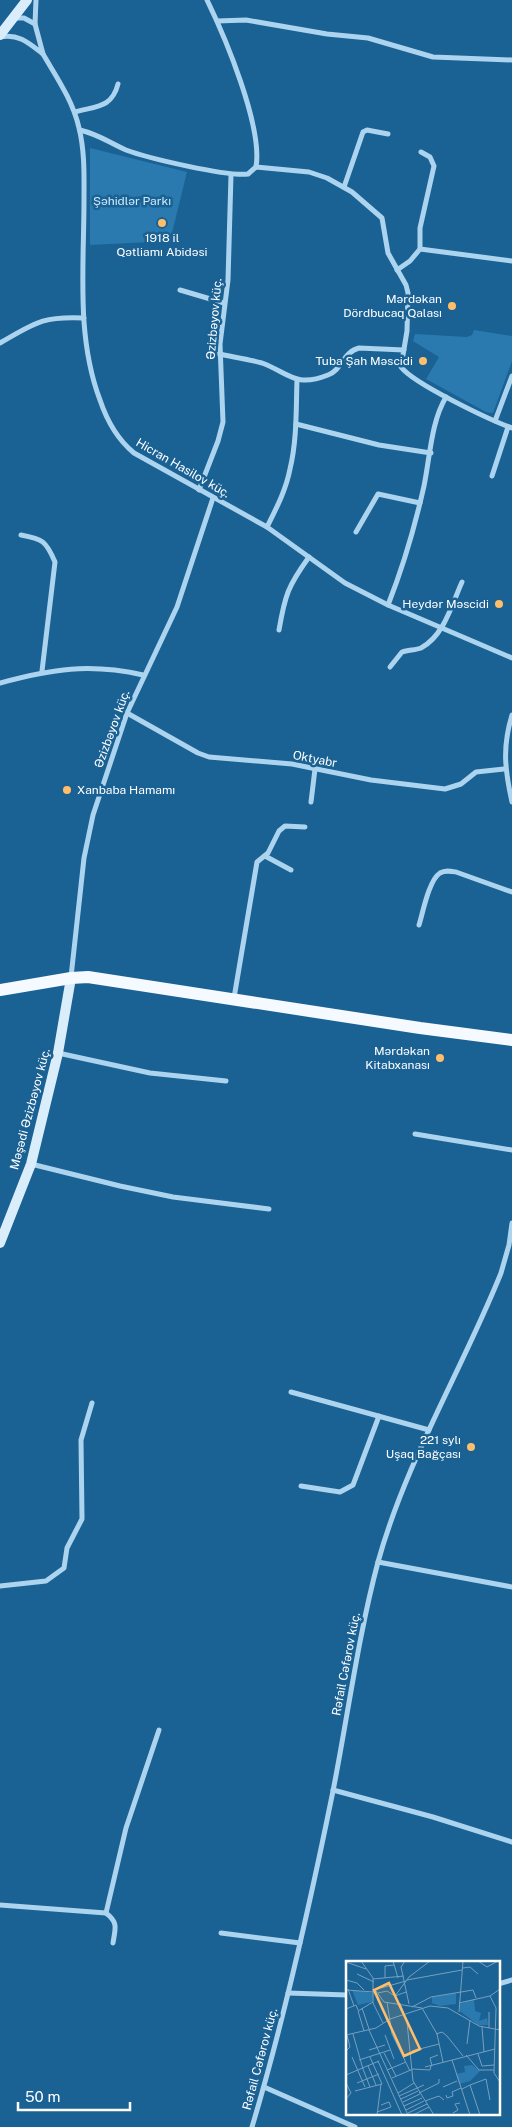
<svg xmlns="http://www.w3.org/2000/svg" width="512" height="2127" viewBox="0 0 512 2127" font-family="'Public Sans',sans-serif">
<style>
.green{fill:#2a7ab0}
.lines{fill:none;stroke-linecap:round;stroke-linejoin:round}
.street{stroke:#acd4ef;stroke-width:5}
.secondary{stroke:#d9edfb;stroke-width:10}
.primary{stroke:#f4faff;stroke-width:12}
.poi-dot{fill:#ffbe6a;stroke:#1a6194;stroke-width:2}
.labels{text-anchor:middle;stroke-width:5;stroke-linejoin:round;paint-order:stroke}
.park-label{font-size:12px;fill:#d2ebfb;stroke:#1a6194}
.poi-label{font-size:12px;fill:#fff;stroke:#1a6194;text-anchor:end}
.street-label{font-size:12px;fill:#fff;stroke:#1a6194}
.inset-road{fill:none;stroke:#76a0bf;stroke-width:1}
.view{fill:#ffbe6a;fill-opacity:0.15;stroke:#ffbe6a;stroke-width:2.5}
.inset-edge{fill:none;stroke:#fff;stroke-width:2.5}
</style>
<rect width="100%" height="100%" fill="#1a6194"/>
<!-- green -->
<g class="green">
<polygon points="90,148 187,172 170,241 90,245"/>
<polygon points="474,330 512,336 512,361 493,413 486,412 426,379 439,357 413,341 415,334 467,337 472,335"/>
</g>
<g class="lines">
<!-- street -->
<g class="street">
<path d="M 207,0 C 225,37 263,127 256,167"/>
<polyline points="15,18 24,18 35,24"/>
<polyline points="217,21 246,20 327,34 368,38 433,57 512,60"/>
<path d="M 0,37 C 18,33 29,43 43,54 L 35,24 L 36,0"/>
<path d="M 43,54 C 57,78 73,101 79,128 C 85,152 84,177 84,200 C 84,267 76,337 100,400 C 107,421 117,439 134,453 L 267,527 L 345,583 L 388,605 L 512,658"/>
<path d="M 75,112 C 96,106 112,108 118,84"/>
<path d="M 80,130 C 100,135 108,142 126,150 C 147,158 228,177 248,174 L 256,167 L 309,172 L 327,178 L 352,192 L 382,218 L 388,253 L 406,285 L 408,293 L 407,331 L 401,367 C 414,384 490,420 512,428"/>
<polyline points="344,187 363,132 367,130 388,134"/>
<polyline points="420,249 512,261"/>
<polyline points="397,270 410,261 420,249 420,228 434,166 430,157 421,152"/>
<polyline points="180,290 224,303"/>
<path d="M 0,343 C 35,323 42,316 84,318"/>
<path d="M 219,354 C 233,357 248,359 262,363 C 289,373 295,388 328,375 C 342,370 343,352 359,348 L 404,350"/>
<polyline points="495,421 512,376"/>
<polyline points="296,424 379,445 431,453"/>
<polyline points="492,476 508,427"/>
<polyline points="199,490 218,441 223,422 220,344 228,280 231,175"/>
<path d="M 267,527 C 276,509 286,490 290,469 C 297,440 296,410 297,380"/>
<polyline points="356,532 378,494 420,503"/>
<path d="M 21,535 C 43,539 46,541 55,562 L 42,671"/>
<path d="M 388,605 C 403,567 415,526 424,486 C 430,457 431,422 446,397"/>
<path d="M 279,630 C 285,595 288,586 309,557"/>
<path d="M 390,667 L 402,652 C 408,650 416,650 421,648 C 444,636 452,604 462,582"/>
<path d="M 0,683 C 52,669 89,663 143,675"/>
<polyline points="127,713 198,753 209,757 292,764 371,780 445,789 461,784 476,772 504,769"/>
<path d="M 512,715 C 502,748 505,770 512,802"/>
<polyline points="311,802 315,769"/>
<polyline points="265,856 291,870"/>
<path d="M 419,925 C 423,912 429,880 440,873 C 445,870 450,871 456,872 L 512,892"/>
<polyline points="71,977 84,858 93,815 127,713 177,607 213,498"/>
<polyline points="234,998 257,862 268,853 279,831 285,826 305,827"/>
<polyline points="58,1053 150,1073 226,1081"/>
<polyline points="415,1134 512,1150"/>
<polyline points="31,1164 120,1186 173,1197 269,1209"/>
<polyline points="291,1392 429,1430"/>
<polyline points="301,1486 340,1492 353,1485 379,1416"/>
<polyline points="378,1562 512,1587"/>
<polyline points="0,1586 46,1581 64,1568 67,1548 82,1519 81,1440 92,1403"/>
<polyline points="333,1790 433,1817 512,1842"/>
<polyline points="0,1905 106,1913"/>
<polyline points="221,1933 300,1943"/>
<path d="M 113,1943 C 115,1929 119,1923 106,1913 L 126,1828 L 159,1730"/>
<polyline points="498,1984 512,1980"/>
<polyline points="288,1993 347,1995"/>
<polyline points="264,2087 355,2127"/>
<path d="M 252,2127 C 285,2017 310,1904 333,1791 C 348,1715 358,1637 378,1562 C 406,1461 462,1370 501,1273 L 509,1245 L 512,1223"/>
</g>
<!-- secondary -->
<g class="secondary">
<polyline points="0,35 27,0"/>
<polyline points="0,1243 31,1164 58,1053 71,978"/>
</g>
<!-- primary -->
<polyline class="primary" points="0,990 71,978 88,977 420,1028 512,1040"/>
</g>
<!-- markers -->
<g class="poi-dot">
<circle cx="162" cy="223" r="5"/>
<circle cx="452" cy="306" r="5"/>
<circle cx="423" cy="361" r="5"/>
<circle cx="499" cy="604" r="5"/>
<circle cx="67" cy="790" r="5"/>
<circle cx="440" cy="1058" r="5"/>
<circle cx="471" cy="1447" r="5"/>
</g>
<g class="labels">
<!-- park labels -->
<g class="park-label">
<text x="132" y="205">Şəhidlər Parkı</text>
</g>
<!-- poi labels -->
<g class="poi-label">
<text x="162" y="242" text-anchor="middle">1918 il<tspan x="162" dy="14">Qətliamı Abidəsi</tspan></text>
<text x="442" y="303">Mərdəkan<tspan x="442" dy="14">Dördbucaq Qalası</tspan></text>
<text x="413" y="365">Tuba Şah Məscidi</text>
<text x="489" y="608">Heydər Məscidi</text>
<text x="77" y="794" text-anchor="start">Xanbaba Hamamı</text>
<text x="430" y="1055">Mərdəkan<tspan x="430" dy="14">Kitabxanası</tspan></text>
<text x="461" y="1444">221 sylı<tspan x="461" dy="14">Uşaq Bağçası</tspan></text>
</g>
<!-- street labels -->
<g class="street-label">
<text transform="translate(214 319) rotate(-85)" y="4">Əzizbəyov küç.</text>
<text transform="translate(183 468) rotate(30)" y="4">Hicran Hasilov küç.</text>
<text transform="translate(112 729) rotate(-70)" y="4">Əzizbəyov küç.</text>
<text transform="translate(315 759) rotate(11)" y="4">Oktyabr</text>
<text transform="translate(30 1109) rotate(-75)" y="4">Məşədi Əzizbəyov küç.</text>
<text transform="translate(346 1664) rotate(-79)" y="4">Rəfail Cəfərov küç.</text>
<text transform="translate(260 2059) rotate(-75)" y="4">Rəfail Cəfərov küç.</text>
</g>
</g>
<!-- overview -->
<g transform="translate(346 1961)">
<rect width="154" height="154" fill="#1a6194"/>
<path d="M 6,29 L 27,32 L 26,41 L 12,44 ZM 110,32 L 110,43 L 94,45 L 86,42 L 86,36 ZM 128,38 L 129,50 L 135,52 L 133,60 L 141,57 L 142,64 L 132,64 L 114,50 L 114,43 ZM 126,104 L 134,110 L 124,120 L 113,123 L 110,113 L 119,111 L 118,105 Z" fill="#2a7ab0"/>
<path class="inset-road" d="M 15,0 L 27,17 L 27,42 L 37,62M 47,0 L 52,17M 59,0 L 55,6 L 63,43M 132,0 L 141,6 L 152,0M 0,1 L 20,8M 117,7 L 124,6 L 132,13M 11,13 L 28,21M 39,17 L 39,5 L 48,4M 27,18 L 58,15M 0,19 L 11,22 L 18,29M 61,19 L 116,9M 35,27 L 60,20M 2,28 L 8,45M 0,29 L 28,31M 30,30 L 38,41 L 76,47 L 91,73 L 97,101M 32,32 L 41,30 L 49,35 L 60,31M 49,35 L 63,16 L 84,0M 144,35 L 150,47 L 148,112 L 154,121M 41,41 L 46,73 L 64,110M 54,42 L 61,61 L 67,120 L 88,154M 113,42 L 144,35 L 154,28M 66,46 L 85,36 L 127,29 L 130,37M 16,47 L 23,68M 0,48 L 10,44 L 12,49M 113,51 L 117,0M 136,66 L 138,91M 143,67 L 143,51M 23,69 L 62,154M 18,70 L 12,50 L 27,41M 7,73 L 17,108M 90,73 L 96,71 L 101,75 L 117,95M 0,74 L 30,67 L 44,58 L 84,45 L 102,47 L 133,65 L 154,69M 39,74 L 48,98M 121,83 L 124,59M 23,89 L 39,84M 0,90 L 4,86 L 1,74M 66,90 L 93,83M 38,92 L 50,115M 132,93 L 136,105 L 148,104M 120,94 L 133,109 L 148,109M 6,96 L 12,110M 13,99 L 44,89M 106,99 L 124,154M 32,100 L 56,154M 22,105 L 30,124M 86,105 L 84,97 L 92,94M 79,106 L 149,88M 17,108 L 24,126M 41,109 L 60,101M 12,110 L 19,126M 0,114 L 33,100M 46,117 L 67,108 L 84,109 L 85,105M 0,122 L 5,132 L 0,138M 11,122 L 33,113M 124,124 L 140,118 L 144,139M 97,126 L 111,120M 116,128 L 124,124 L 134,154M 9,130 L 36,123 L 24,96M 52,132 L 68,122M 73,132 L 93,122 L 93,118M 100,134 L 101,137 L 107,135 L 106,131 L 115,127M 53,135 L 78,124M 55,138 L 72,130M 79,140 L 93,135 L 98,139M 57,141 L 74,133M 58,145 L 76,137M 60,149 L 78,140M 31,151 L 45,146 L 43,141 L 35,144M 62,152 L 81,143M 107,152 L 112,149 L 109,143 L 114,142M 31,154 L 35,123M 67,154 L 83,146"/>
<path class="view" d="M 43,22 L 74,88 L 58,95 L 28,29 Z"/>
<rect width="154" height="154" class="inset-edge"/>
</g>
<!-- scale -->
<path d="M18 2102v8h112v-8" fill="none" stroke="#ffffff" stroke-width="2.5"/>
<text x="25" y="2102" font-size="15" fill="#ffffff" stroke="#1a6194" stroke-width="4" paint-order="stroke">50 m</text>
</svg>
